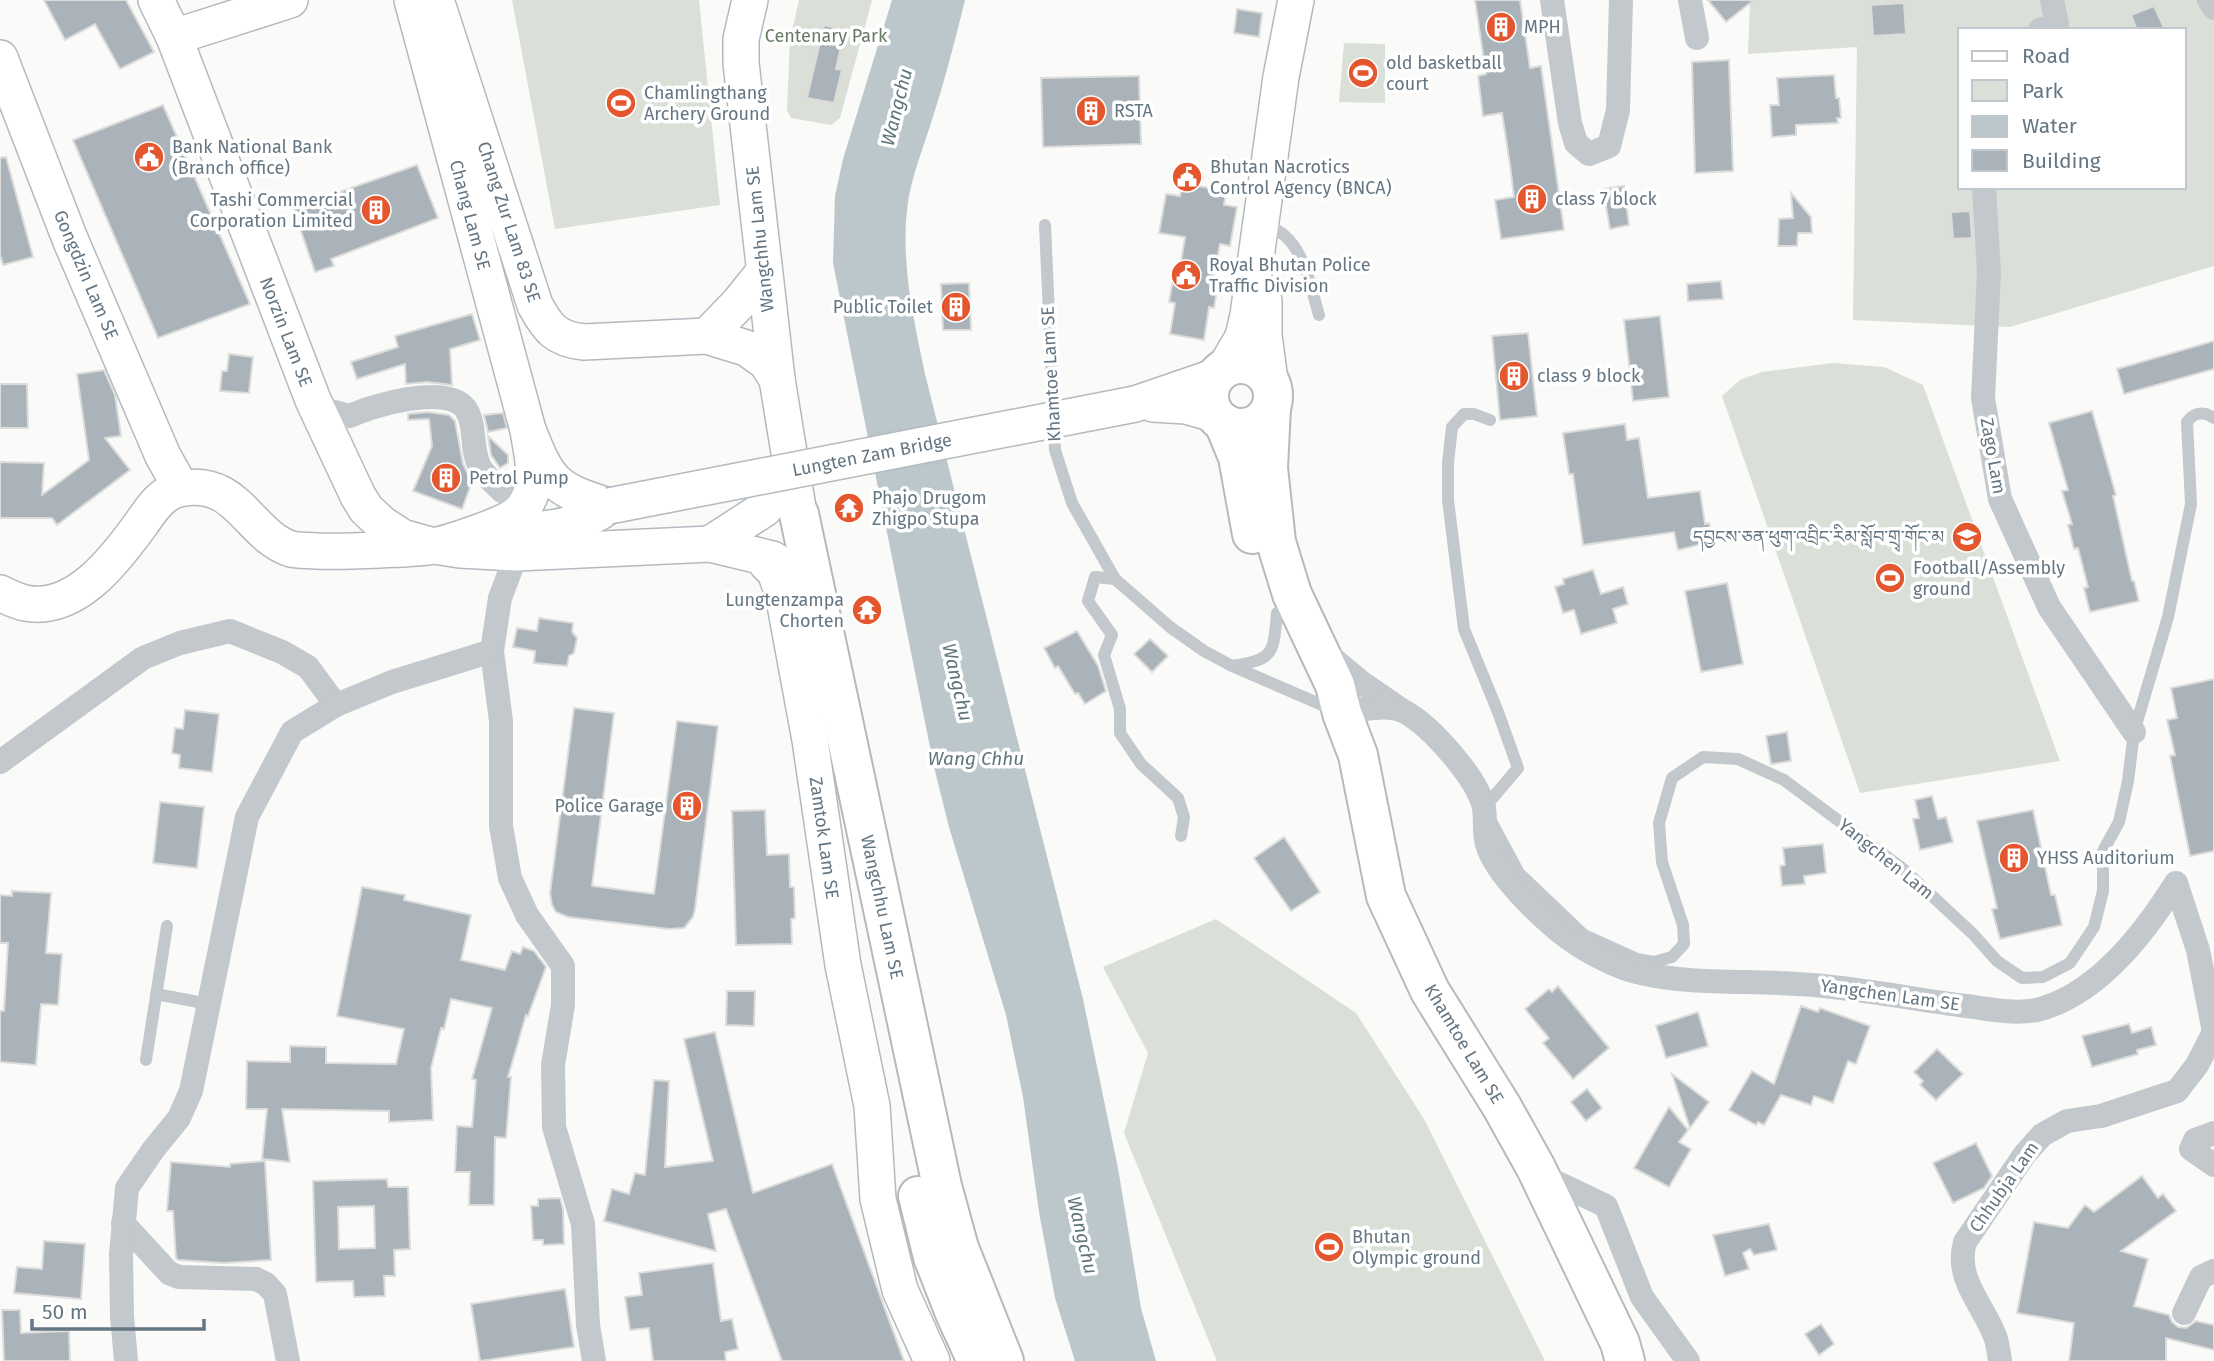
<svg xmlns="http://www.w3.org/2000/svg" width="2214" height="1361" viewBox="0 0 2214 1361" font-family="'Fira Sans','Noto Serif Tibetan',sans-serif">
<style>
.green{fill:#dadfd7;fill-rule:evenodd}
.water{fill:#bbc7cb}
.building{fill:#aab3b9;stroke:#dcdcda;stroke-width:2;fill-rule:evenodd}
.lines{fill:none;stroke-linecap:round;stroke-linejoin:round}
.secondary-casing{stroke:#b3babf;stroke-width:38}
.primary-casing{stroke:#b5babe;stroke-width:42}
.highway-casing{stroke:#b4b9bd;stroke-width:42}
.lane{stroke:#c3c8cc;stroke-width:12}
.street{stroke:#c3c8cc;stroke-width:24}
.secondary{stroke:#fff;stroke-width:35}
.primary{stroke:#fff;stroke-width:38}
.highway{stroke:#fff;stroke-width:38}
.secondary-bridge-casing{stroke:#b3babf;stroke-width:38;stroke-linecap:butt}
.secondary-bridge{stroke:#fff;stroke-width:35}
.labels{text-anchor:middle;stroke-width:7;stroke-linejoin:round;paint-order:stroke}
.poi-label{font-size:18px;fill:#657683;stroke:#fff;text-anchor:start}
.park-label{font-size:18px;fill:#687a64;stroke:#fff}
.street-label{font-size:18px;fill:#657683;stroke:#fff}
.water-label{font-size:19px;font-style:italic;fill:#60757c;stroke:#fff}
</style>
<rect width="100%" height="100%" fill="#fafaf8"/>
<!-- green -->
<g class="green">
<polygon points="512,0 699,0 720,205 555,229"/>
<polygon points="799,0 872,0 840,118 831,125 791,118 787,110 790,40"/>
<path d="M 1747,0 L 2214,0 L 2214,266 L 2010,327 L 1853,320 L 1857,47 L 1748,54 L 1750,3 ZM 1960,30 L 2184,30 L 2184,187 L 1960,187 Z"/>
<polygon points="1344,43 1385,44 1385,103 1339,102"/>
<polygon points="1833,363 1884,367 1923,385 2060,761 1860,793 1722,396 1740,380 1762,372"/>
<polygon points="1216,919 1356,1013 1424,1119 1545,1361 1217,1361 1124,1133 1148,1053 1103,967"/>
</g>
<!-- water -->
<path class="water" d="M 892,0 L 965,0 C 955,41 944,83 931,123 C 922,152 910,180 907,210 C 901,265 914,321 925,374 L 1083,999 L 1118,1168 L 1141,1308 L 1156,1361 L 1075,1361 L 1055,1298 L 1039,1212 L 1023,1097 L 1006,1015 L 949,827 L 934,767 L 833,263 L 835,196 L 843,159 Z"/>
<!-- building -->
<g class="building">
<polygon points="44,0 126,0 154,52 120,69 95,24 65,40"/>
<polygon points="1475,0 1520,0 1530,68 1541,66 1564,230 1501,239 1495,200 1514,197 1510,165 1502,113 1483,116 1478,76 1486,74"/>
<polygon points="1708,0 1754,0 1726,22"/>
<polygon points="1904,3 1906,34 1873,36 1871,5"/>
<polygon points="2154,6 2165,30 2137,30 2131,15"/>
<polygon points="1237,9 1262,13 1259,37 1234,33"/>
<polygon points="824,25 845,30 836,69 842,70 834,103 807,98"/>
<polygon points="1729,60 1733,171 1695,173 1692,62"/>
<polygon points="1834,75 1836,98 1839,98 1841,118 1837,118 1838,123 1796,125 1796,135 1772,137 1770,105 1779,105 1777,78"/>
<polygon points="1139,76 1141,144 1043,147 1041,78"/>
<polygon points="163,105 250,304 158,338 73,140"/>
<polygon points="6,157 33,257 3,265 0,255 0,158"/>
<polygon points="417,165 438,218 331,259 334,266 315,272 293,208"/>
<polygon points="1182,183 1226,191 1224,205 1237,207 1230,246 1220,244 1213,282 1218,283 1214,308 1209,307 1204,340 1170,334 1175,303 1169,302 1174,274 1179,275 1185,237 1159,233 1166,194 1180,196"/>
<polygon points="1624,186 1629,225 1610,229 1603,189"/>
<polygon points="1791,193 1811,217 1812,233 1798,233 1797,246 1778,246 1779,219 1793,218"/>
<polygon points="1970,211 1972,238 1953,239 1951,212"/>
<polygon points="1721,281 1723,299 1688,301 1687,284"/>
<polygon points="969,283 971,330 943,330 941,284"/>
<polygon points="472,314 480,340 450,349 452,385 427,382 406,384 405,364 357,379 351,362 398,347 395,336"/>
<polygon points="1660,316 1669,397 1633,401 1624,320"/>
<polygon points="1528,333 1537,416 1500,420 1492,336"/>
<polygon points="2214,341 2214,369 2124,394 2117,369"/>
<polygon points="229,354 253,357 249,393 220,391 222,371 227,371"/>
<polygon points="104,370 115,395 121,436 105,438 130,470 57,525 52,518 0,518 0,462 44,463 42,495 89,460 77,374"/>
<polygon points="0,384 27,384 28,428 0,428"/>
<polygon points="2092,411 2116,495 2113,496 2132,581 2134,581 2139,601 2090,612 2084,588 2088,587 2078,548 2074,549 2068,525 2072,524 2062,491 2068,490 2049,423"/>
<polygon points="427,412 449,415 455,421 463,464 472,482 462,509 413,491 432,446 429,419 408,420 408,414"/>
<polygon points="503,413 507,428 488,432 484,415"/>
<polygon points="1625,424 1627,440 1639,438 1648,498 1700,491 1705,524 1709,523 1714,541 1678,550 1674,532 1583,545 1573,474 1569,474 1563,433"/>
<polygon points="488,436 508,455 508,463 500,468 491,455"/>
<polygon points="1593,570 1601,594 1623,587 1628,604 1613,609 1617,623 1581,634 1574,610 1563,613 1555,587 1564,584 1563,579"/>
<polygon points="1727,583 1743,664 1701,672 1685,591"/>
<polygon points="539,618 573,623 572,632 577,638 574,653 569,656 567,666 534,663 535,651 513,647 517,628 537,631"/>
<polygon points="1077,631 1098,666 1106,691 1085,704 1078,693 1075,694 1058,666 1055,668 1044,648"/>
<polygon points="1150,639 1168,656 1152,672 1134,654"/>
<polygon points="2214,679 2214,851 2190,856 2170,756 2175,755 2167,720 2177,718 2171,688"/>
<polygon points="574,708 614,713 592,886 654,894 677,721 718,726 695,909 693,917 684,928 669,929 568,917 556,912 552,905 550,893"/>
<polygon points="185,710 219,714 212,772 179,768 180,755 172,753 175,728 183,729"/>
<polygon points="1787,732 1791,761 1771,764 1766,736"/>
<polygon points="1932,796 1938,819 1946,817 1953,842 1920,850 1913,819 1919,818 1915,800"/>
<polygon points="160,802 204,807 197,868 153,863"/>
<polygon points="765,810 767,855 789,854 790,887 794,887 795,918 791,919 792,944 736,945 732,811"/>
<polygon points="2033,810 2051,895 2055,895 2062,925 2000,939 1992,909 1997,908 1977,821"/>
<polygon points="1284,837 1320,892 1291,911 1254,858"/>
<polygon points="1823,844 1826,873 1804,876 1805,884 1782,886 1780,866 1785,865 1783,848"/>
<polygon points="362,887 405,895 404,900 471,915 461,960 505,970 512,951 520,954 523,947 534,951 546,967 528,1016 526,1015 508,1077 511,1077 506,1138 495,1137 494,1205 469,1205 470,1172 455,1172 457,1126 472,1127 476,1080 472,1079 492,1008 451,999 444,1029 441,1028 431,1068 433,1120 389,1122 389,1111 282,1109 290,1162 262,1159 267,1109 246,1109 247,1061 290,1062 290,1046 326,1047 326,1063 396,1064 404,1029 337,1016"/>
<polygon points="12,891 51,893 46,953 62,954 58,1005 41,1004 36,1065 0,1062 0,1011 4,1011 8,943 0,943 0,895 12,896"/>
<polygon points="1558,986 1609,1048 1573,1079 1543,1043 1549,1038 1525,1009 1549,989 1552,992"/>
<polygon points="727,991 755,991 754,1026 726,1025"/>
<polygon points="1801,1006 1818,1012 1820,1008 1870,1026 1856,1064 1848,1061 1833,1103 1814,1096 1811,1105 1781,1095 1764,1125 1758,1122 1756,1125 1729,1110 1752,1071 1774,1084"/>
<polygon points="1698,1012 1708,1046 1666,1058 1656,1026"/>
<polygon points="2129,1024 2132,1033 2151,1027 2156,1045 2137,1050 2138,1054 2092,1067 2082,1036"/>
<polygon points="715,1032 753,1193 832,1164 904,1361 782,1361 726,1209 708,1214 716,1251 604,1221 612,1189 629,1194 635,1173 645,1175 654,1080 669,1081 665,1167 713,1161 684,1039"/>
<polygon points="1937,1049 1963,1074 1936,1100 1920,1085 1923,1081 1914,1072"/>
<polygon points="1672,1074 1709,1102 1690,1128"/>
<polygon points="1587,1089 1602,1108 1586,1121 1571,1102"/>
<polygon points="1669,1107 1688,1130 1679,1142 1691,1149 1669,1187 1634,1168"/>
<polygon points="1976,1143 1992,1176 1984,1188 1953,1203 1933,1163"/>
<polygon points="265,1161 271,1260 224,1263 178,1260 176,1258 173,1211 167,1211 171,1162 230,1167 230,1164"/>
<polygon points="2142,1176 2158,1198 2163,1194 2176,1211 2121,1251 2148,1259 2134,1306 2169,1315 2172,1322 2178,1327 2186,1328 2196,1321 2214,1325 2214,1350 2166,1338 2166,1361 2069,1361 2074,1323 2017,1313 2034,1222 2068,1228 2085,1205 2094,1212"/>
<path d="M 387,1179 L 388,1187 L 408,1187 L 410,1249 L 394,1250 L 395,1276 L 384,1276 L 385,1296 L 354,1297 L 353,1281 L 316,1282 L 313,1181 ZM 374,1206 L 375,1248 L 339,1249 L 338,1207 Z"/>
<polygon points="560,1198 563,1209 564,1244 543,1245 543,1240 533,1240 531,1206 538,1206 538,1199"/>
<polygon points="1769,1224 1777,1250 1754,1255 1750,1249 1743,1253 1749,1269 1725,1276 1713,1235"/>
<polygon points="44,1241 85,1244 81,1299 14,1293 17,1267 42,1269"/>
<polygon points="713,1263 721,1321 732,1319 738,1349 725,1352 726,1361 653,1361 649,1328 630,1330 625,1297 642,1295 639,1273"/>
<polygon points="565,1289 574,1347 480,1361 471,1304"/>
<polygon points="2,1310 20,1310 21,1333 69,1331 70,1361 4,1361"/>
<polygon points="1821,1324 1834,1344 1819,1355 1805,1334"/>
</g>
<g class="lines">
<!-- secondary casing -->
<g class="secondary-casing">
<g id="secondary">
<path d="M 156,0 L 174,37 L 313,400 L 358,496 L 366,509 L 382,524 L 402,537 L 434,546 L 460,550 L 517,553 L 710,544 L 772,559 C 784,565 789,572 794,584"/>
<path d="M 412,0 L 528,430 C 549,483 554,489 609,506"/>
<path d="M 436,0 L 535,305 C 548,329 556,339 584,342 L 707,336 L 746,348 L 766,362 L 777,379"/>
<polyline points="750,0 741,39 741,63 777,379 799,514"/>
<polyline points="174,37 290,0"/>
<polyline points="0,58 70,239 163,456 181,488"/>
<polyline points="1264,301 1264,335 1270,381"/>
<polyline points="707,336 738,304 763,273"/>
<polyline points="1226,366 1243,337 1248,315 1281,77 1296,0"/>
<polyline points="1135,404 1214,377"/>
<polyline points="1153,404 1186,406 1214,414"/>
<path d="M 520,532 C 553,528 582,526 609,506"/>
<polyline points="710,544 764,509 794,477"/>
<polyline points="767,564 775,572 783,594 810,740 843,965 872,1106 878,1199 900,1290 932,1361"/>
<path d="M 0,593 C 8,597 16,601 25,603 C 75,613 115,560 141,524 C 151,510 161,493 179,489 C 238,476 248,535 291,549 C 299,551 308,550 317,551 C 345,552 373,550 402,549 C 412,548 423,548 433,546 C 450,543 499,526 513,517 C 519,514 524,508 527,502 C 540,481 531,452 528,430"/>
</g>
</g>
<!-- primary casing -->
<g class="primary-casing">
<g id="primary">
<circle cx="1241" cy="396" r="32"/>
<polyline points="1271,407 1268,468 1276,542 1292,594 1335,685 1342,713 1358,755 1386,896 1430,991 1502,1107 1536,1168 1620,1343 1625,1361"/>
<polyline points="1224,423 1238,457 1252,534"/>
</g>
</g>
<!-- highway casing -->
<g class="highway-casing">
<g id="highway">
<polyline points="799,514 942,1186 959,1248 1004,1361"/>
<polyline points="918,1196 933,1257 955,1313 977,1361"/>
</g>
</g>
<!-- lane -->
<g class="lane">
<path d="M 1266,223 C 1272,227 1279,231 1284,235 C 1306,254 1311,289 1319,315"/>
<polyline points="1045,225 1055,450 1072,503 1115,579 1170,627 1204,651 1232,666 1336,711"/>
<path d="M 1490,420 L 1474,414 L 1464,414 L 1452,427 L 1448,463 L 1448,500 L 1464,629 L 1498,712 L 1518,768 L 1484,808 L 1519,873 L 1584,935 L 1637,959 L 1654,962 L 1672,957 L 1684,944 L 1683,925 L 1662,862 L 1659,823 L 1672,778 L 1703,757 L 1738,759 L 1784,780 L 1902,868 L 1973,934 L 1997,961 L 2022,978 L 2043,977 L 2070,963 L 2094,927 L 2103,891 L 2103,851 L 2119,822 L 2128,781 L 2134,732 L 2168,617 L 2191,504 L 2187,422 C 2194,412 2204,411 2214,418"/>
<polyline points="1115,579 1095,577 1088,601 1112,635 1104,655 1120,709 1120,733 1141,764 1178,798 1184,817 1181,836"/>
<path d="M 1232,666 C 1275,659 1273,654 1277,613"/>
<polyline points="156,994 209,1004"/>
<polyline points="146,1060 167,926"/>
</g>
<!-- street -->
<g class="street">
<polyline points="1552,0 1570,123 1576,143 1589,154 1609,146 1618,110 1621,0"/>
<polyline points="1690,0 1697,38"/>
<polyline points="2209,0 2214,8"/>
<polyline points="2040,30 2057,24 2052,0"/>
<polyline points="1984,187 1989,273 1983,398 2000,499 2049,607 2134,732"/>
<path d="M 319,413 L 334,412 L 350,416 C 373,405 446,384 465,408 C 477,425 470,449 480,467 C 485,476 495,484 502,491 L 524,490 L 533,471"/>
<polyline points="517,553 500,598 492,651 501,721 501,826 510,878 527,915 563,966 563,1005 553,1065 554,1127 583,1224 588,1325 594,1361"/>
<polyline points="1326,653 1362,683 1400,709"/>
<path d="M 1342,713 C 1361,710 1387,703 1405,712 C 1431,726 1478,779 1484,808 C 1486,822 1483,836 1489,850 C 1502,881 1550,927 1578,945 C 1596,956 1620,969 1641,973 C 1692,985 1746,980 1798,984 C 1855,987 1910,999 1966,1006 C 1991,1009 2020,1016 2044,1008 C 2101,990 2145,932 2176,883 L 2198,950 L 2214,1032"/>
<polyline points="0,762 143,658 180,643 230,631 282,652 308,667 336,705"/>
<polyline points="2214,1133 2195,1140 2191,1149 2214,1165"/>
<polyline points="1539,1174 1606,1206 1642,1297 1688,1361"/>
<polyline points="123,1223 169,1273 179,1277 256,1279 266,1284 275,1294 288,1361"/>
<polyline points="2184,1313 2201,1277 2214,1271"/>
<polyline points="126,1361 122,1316 121,1255 127,1188 153,1150 179,1118 191,1091 247,817 292,732 336,705 392,682 492,651"/>
<path d="M 2000,1361 C 1999,1354 1998,1346 1996,1339 C 1985,1306 1954,1280 1965,1242 L 2025,1154 L 2042,1135 L 2067,1121 L 2101,1116 L 2177,1091 L 2197,1065 L 2214,1032"/>
</g>
<!-- secondary -->
<use href="#secondary" class="secondary"/>
<!-- primary -->
<use href="#primary" class="primary"/>
<!-- highway -->
<use href="#highway" class="highway"/>
<!-- secondary-bridge casing -->
<g class="secondary-bridge-casing">
<polyline id="secondary-bridge" points="609,506 1135,404"/>
</g>
<!-- secondary-bridge -->
<use href="#secondary-bridge" class="secondary-bridge"/>
</g>
<!-- icons -->
<defs>
<g id="building-disc" transform="scale(1.575)"><circle r="9.5" fill="#e4572e" stroke="#fff"/><path d="M-4-6H4V6H1V3H-1V6H-4ZM-2.5-4.3h1.7v1.8h-1.7ZM.8-4.3h1.7v1.8H.8ZM-2.5-1h1.7V.8h-1.7ZM.8-1h1.7V.8H.8Z" fill="#fff"/></g>
<g id="stadium-disc" transform="scale(1.575)"><circle r="9.5" fill="#e4572e" stroke="#fff"/><path d="M0-5a6.5 5 0 1 0 0 10a6.5 5 0 1 0 0-10ZM-3.5-1.8h7v3.6h-7Z" fill="#fff"/></g>
<g id="civic-disc" transform="scale(1.575)"><circle r="9.5" fill="#e4572e" stroke="#fff"/><path d="M-.6-6.5H3V-4.5H.6V-3L4-1V1h2V6H-6V1h2V-1L-.6-3ZM-1.2 2.5V6h2.4V2.5Z" fill="#fff"/></g>
<g id="temple-disc" transform="scale(1.575)"><circle r="9.5" fill="#e4572e" stroke="#fff"/><path d="M0-6L5-2H3V0L6.5 2.5H4V6H1.5V3h-3V6H-4V2.5H-6.5L-3 0V-2H-5Z" fill="#fff"/></g>
<g id="school-disc" transform="scale(1.575)"><circle r="9.5" fill="#e4572e" stroke="#fff"/><path d="M0-5L7-2L0 1L-7-2ZM-4 1L0 2.5L4 1V4Q0 6-4 4Z" fill="#fff"/></g>
</defs>
<g fill-rule="evenodd">
<use href="#building-disc" x="1501" y="27"/>
<use href="#stadium-disc" x="1363" y="73"/>
<use href="#stadium-disc" x="621" y="103"/>
<use href="#building-disc" x="1091" y="111"/>
<use href="#civic-disc" x="149" y="157"/>
<use href="#civic-disc" x="1187" y="177"/>
<use href="#building-disc" x="1532" y="199"/>
<use href="#building-disc" x="376" y="210"/>
<use href="#civic-disc" x="1186" y="275"/>
<use href="#building-disc" x="956" y="307"/>
<use href="#building-disc" x="1514" y="376"/>
<use href="#building-disc" x="446" y="478"/>
<use href="#temple-disc" x="849" y="508"/>
<use href="#school-disc" x="1967" y="537"/>
<use href="#stadium-disc" x="1890" y="578"/>
<use href="#temple-disc" x="867" y="610"/>
<use href="#building-disc" x="687" y="806"/>
<use href="#building-disc" x="2014" y="858"/>
<use href="#stadium-disc" x="1329" y="1247"/>
</g>
<g class="labels">
<!-- poi labels -->
<g class="poi-label">
<text x="1524" y="33">MPH</text>
<text x="1386" y="69">old basketball<tspan x="1386" dy="21">court</tspan></text>
<text x="644" y="99">Chamlingthang<tspan x="644" dy="21">Archery Ground</tspan></text>
<text x="1114" y="117">RSTA</text>
<text x="172" y="153">Bank National Bank<tspan x="172" dy="21">(Branch office)</tspan></text>
<text x="1210" y="173">Bhutan Nacrotics<tspan x="1210" dy="21">Control Agency (BNCA)</tspan></text>
<text x="1555" y="205">class 7 block</text>
<text x="353" y="206" text-anchor="end">Tashi Commercial<tspan x="353" dy="21">Corporation Limited</tspan></text>
<text x="1209" y="271">Royal Bhutan Police<tspan x="1209" dy="21">Traffic Division</tspan></text>
<text x="933" y="313" text-anchor="end">Public Toilet</text>
<text x="1537" y="382">class 9 block</text>
<text x="469" y="484">Petrol Pump</text>
<text x="872" y="504">Phajo Drugom<tspan x="872" dy="21">Zhigpo Stupa</tspan></text>
<text x="1944" y="543" text-anchor="end">དབྱངས་ཅན་ཕུག་འབྲིང་རིམ་སློབ་གྲྭ་གོང་མ</text>
<text x="1913" y="574">Football/Assembly<tspan x="1913" dy="21">ground</tspan></text>
<text x="844" y="606" text-anchor="end">Lungtenzampa<tspan x="844" dy="21">Chorten</tspan></text>
<text x="664" y="812" text-anchor="end">Police Garage</text>
<text x="2037" y="864">YHSS Auditorium</text>
<text x="1352" y="1243">Bhutan<tspan x="1352" dy="21">Olympic ground</tspan></text>
</g>
<!-- park labels -->
<g class="park-label">
<text x="826" y="42">Centenary Park</text>
</g>
<!-- street labels -->
<g class="street-label">
<text transform="translate(470 215) rotate(75)" y="6">Chang Lam SE</text>
<text transform="translate(509 222) rotate(72)" y="6">Chang Zur Lam 83 SE</text>
<text transform="translate(760 239) rotate(-96)" y="6">Wangchhu Lam SE</text>
<text transform="translate(86 275) rotate(67)" y="6">Gongdzin Lam SE</text>
<text transform="translate(286 332) rotate(69)" y="6">Norzin Lam SE</text>
<text transform="translate(1051 374) rotate(-93)" y="6">Khamtoe Lam SE</text>
<text transform="translate(872 455) rotate(-11)" y="6">Lungten Zam Bridge</text>
<text transform="translate(1993 456) rotate(80)" y="6">Zago Lam</text>
<text transform="translate(824 838) rotate(82)" y="6">Zamtok Lam SE</text>
<text transform="translate(1886 859) rotate(39)" y="6">Yangchen Lam</text>
<text transform="translate(882 907) rotate(78)" y="6">Wangchhu Lam SE</text>
<text transform="translate(1890 995) rotate(8)" y="6">Yangchen Lam SE</text>
<text transform="translate(1464 1044) rotate(59)" y="6">Khamtoe Lam SE</text>
<text transform="translate(2004 1187) rotate(-55)" y="6">Chhubja Lam</text>
</g>
<!-- water labels -->
<g class="water-label">
<text transform="translate(896 107) rotate(-76)" y="7">Wangchu</text>
<text transform="translate(958 682) rotate(77)" y="7">Wangchu</text>
<text x="976" y="765">Wang Chhu</text>
<text transform="translate(1083 1235) rotate(77)" y="7">Wangchu</text>
</g>
</g>
<!-- legend -->
<rect x="1958" y="28" width="228" height="161" fill="#ffffff" stroke="#c1c8cd" stroke-width="2"/>
<rect x="1972" y="51" width="35" height="10" fill="#ffffff" stroke="#c1c8cd" stroke-width="2"/>
<text x="2022" y="63" font-size="21" fill="#657683">Road</text>
<rect x="1972" y="80" width="35" height="21" fill="#dadfd7" stroke="#c1c8cd" stroke-width="2"/>
<text x="2022" y="98" font-size="21" fill="#657683">Park</text>
<rect x="1972" y="116" width="35" height="21" fill="#bbc7cb" stroke="#c1c8cd" stroke-width="2"/>
<text x="2022" y="133" font-size="21" fill="#657683">Water</text>
<rect x="1972" y="150" width="35" height="21" fill="#aab3b9" stroke="#c1c8cd" stroke-width="2"/>
<text x="2022" y="168" font-size="21" fill="#657683">Building</text>
<!-- scale -->
<path d="M32 1319v10h172v-10" fill="none" stroke="#657683" stroke-width="3.5"/>
<text x="42" y="1319" font-size="21" fill="#657683" stroke="#ffffff" stroke-width="5" paint-order="stroke">50 m</text>
</svg>
